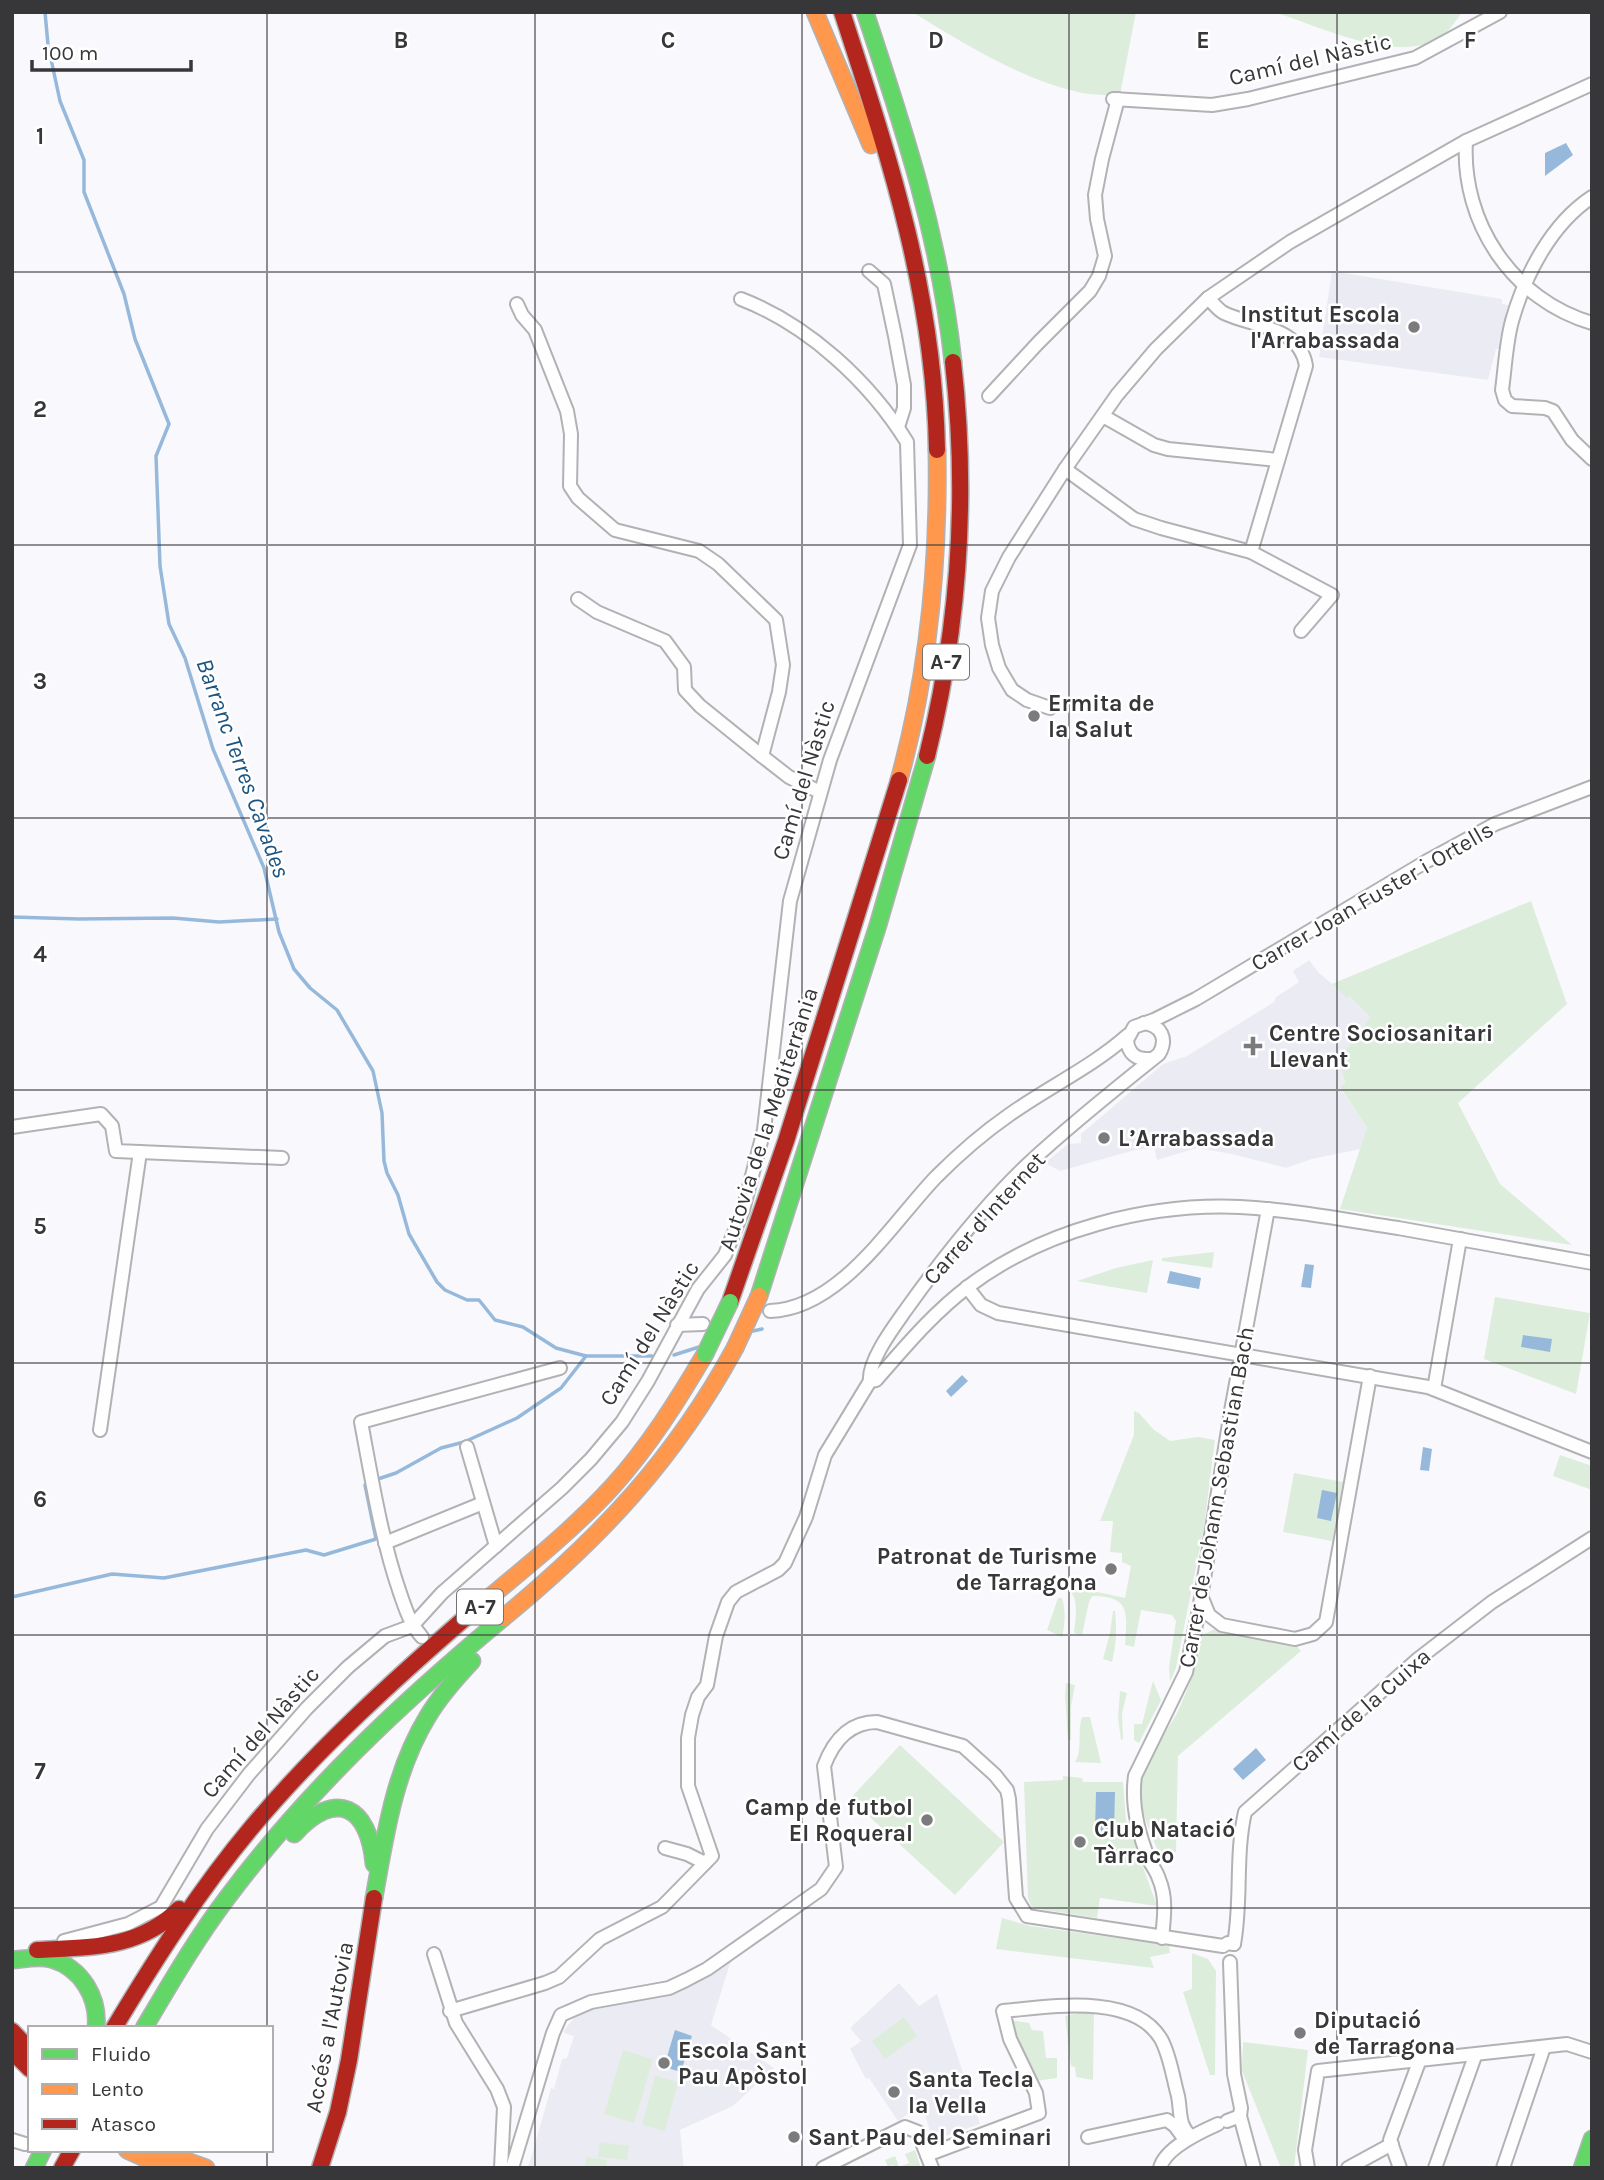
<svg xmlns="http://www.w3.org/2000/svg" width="1604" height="2180" viewBox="0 0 1604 2180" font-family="Karla,sans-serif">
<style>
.built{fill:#ebebf4}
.green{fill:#ddeddb}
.water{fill:#96b9db}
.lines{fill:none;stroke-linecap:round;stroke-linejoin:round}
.stream{stroke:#96b9db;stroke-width:3.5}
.street-casing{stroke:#b2b2b5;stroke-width:16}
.fast-casing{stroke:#b2b2b5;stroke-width:19}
.slow-casing{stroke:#b2b2b5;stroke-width:19}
.jam-casing{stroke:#b2b2b5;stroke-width:19}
.street{stroke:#fefeff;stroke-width:12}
.fast{stroke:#63d668;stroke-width:16}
.slow{stroke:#ff974d;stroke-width:16}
.jam{stroke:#b3261e;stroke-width:16}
.fast-bridge-casing{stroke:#b2b2b5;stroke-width:19;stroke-linecap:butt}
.slow-bridge-casing{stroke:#b2b2b5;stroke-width:19;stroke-linecap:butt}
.fast-bridge{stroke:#63d668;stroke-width:16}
.slow-bridge{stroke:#ff974d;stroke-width:16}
.grid{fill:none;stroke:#37373a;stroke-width:2;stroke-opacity:0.55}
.poi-dot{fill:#7b7b7e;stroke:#fff;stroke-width:2.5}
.labels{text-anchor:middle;stroke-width:5;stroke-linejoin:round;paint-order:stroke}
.shield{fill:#fff;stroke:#737375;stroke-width:2}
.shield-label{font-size:21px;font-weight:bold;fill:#37373a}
.street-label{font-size:23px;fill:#37373a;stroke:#fff}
.poi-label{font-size:23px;font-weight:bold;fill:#37373a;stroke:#fff;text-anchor:start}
.water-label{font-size:24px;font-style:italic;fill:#1b5481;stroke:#fff}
.grid-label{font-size:23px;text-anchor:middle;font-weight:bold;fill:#37373a;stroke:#fff;stroke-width:5;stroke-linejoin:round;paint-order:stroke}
</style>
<rect width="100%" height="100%" fill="#f9f9fd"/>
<!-- built -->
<g class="built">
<polygon points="1332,271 1502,299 1502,304 1508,305 1501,349 1496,349 1488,380 1319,357"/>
<polygon points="1309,960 1318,972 1347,997 1349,996 1370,1017 1339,1059 1345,1083 1340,1088 1367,1128 1361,1149 1312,1159 1286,1168 1232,1154 1197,1148 1157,1160 1154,1148 1135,1150 1060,1171 1045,1163 1068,1144 1081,1143 1081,1134 1163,1064 1187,1056 1274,1002 1276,997 1299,982 1293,971"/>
<polygon points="732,1957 711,2025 774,2068 733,2106 680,2130 684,2168 528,2168 551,2088 554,2089 562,2059 567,2058 574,2036 564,2033 565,2029 575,2017 584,2010 608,2001 686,1988"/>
<polygon points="899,1983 919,2006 937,1994 980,2124 937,2139 932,2138 925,2115 917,2108 898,2121 869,2078 866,2079 850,2049 861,2041 850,2028"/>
</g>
<!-- green -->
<g class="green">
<path d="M 912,12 L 1136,12 L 1120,95 C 1110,95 1098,95 1088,94 C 1027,84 964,43 912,12 Z"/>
<path d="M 1273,12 L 1462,12 C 1457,20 1448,32 1441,37 C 1397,66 1318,25 1273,12 Z"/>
<polygon points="1531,901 1567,1004 1458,1103 1500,1184 1572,1245 1340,1209 1367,1128 1340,1087 1345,1083 1339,1059 1370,1017 1349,996 1347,998 1332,984"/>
<polygon points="1214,1252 1212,1268 1162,1261 1162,1258"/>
<polygon points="1153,1260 1147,1293 1077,1281 1116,1268"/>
<polygon points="1495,1297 1590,1313 1576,1394 1484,1359"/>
<path d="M 1134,1411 L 1139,1413 L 1153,1429 L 1170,1441 L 1198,1437 L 1215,1440 L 1204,1527 L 1176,1668 L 1170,1682 L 1169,1667 L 1176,1621 L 1172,1615 L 1141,1610 L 1134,1647 L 1125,1645 C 1127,1613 1131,1596 1092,1596 L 1089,1602 L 1082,1635 L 1074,1633 C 1075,1622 1080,1596 1068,1590 C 1063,1587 1056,1587 1051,1586 L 1052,1582 L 1125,1598 L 1131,1566 L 1122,1562 L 1122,1553 L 1110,1552 L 1113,1521 L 1100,1521 L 1134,1435 Z"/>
<polygon points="1560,1455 1592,1466 1592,1490 1553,1476"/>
<polygon points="1294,1473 1343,1482 1332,1541 1283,1532"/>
<path d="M 1058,1598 L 1062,1598 C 1066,1610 1065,1625 1062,1637 L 1047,1630 Z"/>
<path d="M 1113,1611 L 1115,1611 C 1117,1629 1116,1645 1112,1662 L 1103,1659 L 1110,1633 Z"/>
<path d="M 1217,1628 L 1294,1643 L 1301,1651 L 1178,1756 L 1176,1852 L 1164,1864 C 1154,1841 1141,1816 1140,1791 C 1140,1762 1164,1737 1177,1713 C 1189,1688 1198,1662 1202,1635 Z"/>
<polygon points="1153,1681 1161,1700 1139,1743 1134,1740 1134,1724 1142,1724"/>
<polygon points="1066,1683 1075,1685 1071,1707 1071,1740 1068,1740 1065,1696"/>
<polygon points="1120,1691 1127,1693 1122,1713 1123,1739 1121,1740 1118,1718"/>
<path d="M 1082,1717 L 1090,1717 L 1101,1763 L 1075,1762 C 1083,1750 1077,1731 1082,1717 Z"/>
<polygon points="900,1745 1004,1842 955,1895 850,1799"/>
<polygon points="1063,1776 1082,1778 1083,1782 1123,1782 1126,1820 1157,1906 1100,1898 1097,1918 1039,1909 1031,1906 1028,1898 1024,1782 1063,1780"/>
<polygon points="1002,1918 1030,1926 1169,1945 1170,1953 1150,1957 1154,1968 996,1949"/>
<polygon points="1192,1953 1208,1959 1216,1971 1215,2075 1210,2075 1183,1992 1192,1989"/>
<polygon points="1094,2010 1093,2080 1076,2077 1075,2067 1071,2066 1065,2016"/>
<polygon points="904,2017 917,2036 885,2059 872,2041"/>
<polygon points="1010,2020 1029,2023 1032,2030 1043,2031 1046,2058 1057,2058 1057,2078 1035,2081 1012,2037"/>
<polygon points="1243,2042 1308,2050 1294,2168 1281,2168 1242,2071"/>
<polygon points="623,2050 653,2059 634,2123 604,2114"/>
<polygon points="655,2076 678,2082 665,2131 642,2125"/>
<polygon points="600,2142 629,2146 627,2160 598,2157"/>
<polygon points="915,2150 921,2168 894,2168 893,2165 888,2167 885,2160 895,2156 899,2167 909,2163 905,2154"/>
<polygon points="586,2157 607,2160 606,2168 585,2168"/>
</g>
<!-- water -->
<g class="water">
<polygon points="1566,143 1573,155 1545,176 1545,153"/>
<polygon points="1305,1264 1314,1265 1311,1288 1301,1287"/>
<polygon points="1170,1271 1201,1278 1199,1289 1167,1283"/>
<polygon points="1523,1335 1552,1339 1550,1352 1521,1347"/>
<polygon points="962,1375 968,1381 951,1397 946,1391"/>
<polygon points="1423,1447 1432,1449 1429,1471 1420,1470"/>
<polygon points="1322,1490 1337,1493 1331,1521 1317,1518"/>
<polygon points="1256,1748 1266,1760 1243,1780 1233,1769"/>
<polygon points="1096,1792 1115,1792 1114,1831 1095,1831"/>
<polygon points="675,2030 692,2036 681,2072 664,2067"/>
</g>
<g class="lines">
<!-- stream -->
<g class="stream">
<polyline points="45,12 48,45 60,101 84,160 84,192 124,294 135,339 169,424 156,456 160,566 169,624 185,658 213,749 264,868 279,932 294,969 310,988 337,1010 373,1071 382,1113 384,1161 387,1173 398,1195 409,1234 437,1282 445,1290 467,1300 479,1300 495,1320 523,1327 556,1348 586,1356 652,1356"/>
<polyline points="12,917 79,919 173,918 219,922 277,919"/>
<polyline points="753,1331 762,1329"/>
<polyline points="674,1355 699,1347"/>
<polyline points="375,1480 396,1473 441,1448 464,1442 517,1418 561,1388 586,1356"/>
<polyline points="12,1597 112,1574 164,1578 306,1550 324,1555 376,1539 365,1485 368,1483"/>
</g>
<!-- street casing -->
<g class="street-casing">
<g id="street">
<polyline points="1113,99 1212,105 1248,99 1415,58 1500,12"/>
<path d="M 1466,141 C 1461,223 1513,300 1592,323"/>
<path d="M 1592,197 C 1551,224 1525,275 1512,321 C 1506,343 1505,368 1502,390 L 1505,400 L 1512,406 L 1545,408 L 1553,411 L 1572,440 L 1592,459"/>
<polyline points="869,271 884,284 895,336 904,385 904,408 898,427"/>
<path d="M 1208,298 C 1213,303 1218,310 1224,313 C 1253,327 1300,326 1306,366 L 1251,552"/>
<polyline points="517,304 522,315 535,330 567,411 571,434 570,486 578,498 615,530 699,551 718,564 776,620 783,665 779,692 762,756 789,777 820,792"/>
<polyline points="989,396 1038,343 1090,291 1099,276 1105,256 1097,219 1095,195 1102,159 1118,99"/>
<polyline points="1103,416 1154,445 1168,449 1278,460"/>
<polyline points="1065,469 1134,519 1161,528 1251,552 1332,595 1301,631"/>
<polyline points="578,599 597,612 665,641 684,667 685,690 700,706 762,756"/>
<polyline points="1050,708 1027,700 1012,690 999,668 992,645 988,618 992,591 1009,557 1065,469 1117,395 1156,349 1208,298 1290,242 1466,141 1592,84"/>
<path d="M 1149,1059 C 1136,1060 1128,1053 1127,1040 L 1134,1027 L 1154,1020 L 1196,999 L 1427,861 L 1495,824 L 1592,787"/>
<polyline points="12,1127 101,1114 112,1126 116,1151 282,1158"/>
<polyline points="967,1287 981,1305 998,1313 1428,1387 1592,1452"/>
<path d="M 770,1311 C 840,1309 892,1223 936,1177 C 958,1155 983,1133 1009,1115 C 1048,1087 1092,1067 1128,1035"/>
<polyline points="677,1325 703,1324"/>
<path d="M 870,1381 L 876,1380 C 905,1347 933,1313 969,1286 C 1043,1230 1148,1203 1240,1207 C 1293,1210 1346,1220 1398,1228 C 1463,1240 1527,1251 1592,1263"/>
<path d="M 870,1381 C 868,1361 893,1328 905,1311 C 942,1259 982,1208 1028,1164 C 1070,1125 1115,1089 1159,1054 C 1168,1039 1161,1025 1144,1023"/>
<polyline points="1434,1389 1460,1239"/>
<polyline points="100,1430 140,1152"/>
<polyline points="467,1447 496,1546"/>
<polyline points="385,1543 483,1503"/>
<polyline points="1202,1598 1209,1615 1222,1625 1295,1639 1313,1634 1326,1622 1370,1376"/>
<path d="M 422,1637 C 410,1624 406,1610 400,1593 C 381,1538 372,1480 361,1422 L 560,1368"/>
<polyline points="665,1848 687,1854 705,1863"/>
<path d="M 1162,1938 C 1164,1918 1167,1898 1159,1879 C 1157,1872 1152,1866 1149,1860 C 1138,1833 1131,1805 1135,1776 L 1186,1672 L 1199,1610 L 1231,1411 L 1268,1209"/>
<path d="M 64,1941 L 128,1924 L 161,1907 L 207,1829 L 249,1774 L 307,1708 L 348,1667 L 385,1636 L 412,1626 L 442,1593 L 562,1488 L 591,1459 L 622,1422 L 648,1381 L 698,1289 L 725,1255 L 743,1210 L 764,1130 L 790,901 L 830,760 L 910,545 L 907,442 C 869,381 808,325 741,299"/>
<path d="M 1234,1944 C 1242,1901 1235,1856 1245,1812 L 1418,1659 L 1492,1602 L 1592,1538"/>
<polyline points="434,1954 456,2023 497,2089 504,2107 501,2168"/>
<polyline points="1230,1962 1234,2074 1241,2108 1240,2116 1254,2168"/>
<polyline points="450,2011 545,1983 559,1977 600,1939 662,1907 712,1856 688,1786 688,1738 692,1715 698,1697 707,1685 716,1636 728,1602 736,1592 778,1570 785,1563 806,1517 825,1455 870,1381"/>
<polyline points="1227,2121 1240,2116"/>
<polyline points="1088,2137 1167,2120 1175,2126 1183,2137"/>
<polyline points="12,2140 25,2144"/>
<path d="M 927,2155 L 1039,2113 L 1036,2093 L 1010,2039 L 1003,2011 C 1048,2007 1133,1992 1161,2039 C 1170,2055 1173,2078 1178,2096 C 1181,2111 1178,2126 1191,2136"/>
<path d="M 512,2168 L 553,2033 L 561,2015 L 591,2002 L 669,1988 L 686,1980 L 707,1969 L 821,1889 L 836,1867 L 824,1766 C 833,1742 849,1722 877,1722 L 963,1746 L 995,1775 L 1007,1790 L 1009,1799 L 1016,1898 L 1027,1916 L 1223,1946 L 1228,1943 L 1234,1944"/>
<polyline points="823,2168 905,2127 918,2132 932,2168"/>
<path d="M 1160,2168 C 1165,2148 1200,2132 1218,2124"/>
<polyline points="1308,2168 1305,2150 1318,2071 1567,2044 1592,2052"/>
<polyline points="1348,2168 1392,2144"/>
<polyline points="1400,2168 1390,2140 1419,2062"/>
<polyline points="1435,2168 1475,2056"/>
<polyline points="1503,2168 1544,2047"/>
</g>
</g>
<!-- fast casing -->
<g class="fast-casing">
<g id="fast">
<path d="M 865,12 C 904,129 940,238 953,362"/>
<polyline points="759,1296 878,925 927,756"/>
<path d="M 294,1834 C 336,1788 369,1806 374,1864"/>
<path d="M 374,1898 C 385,1836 394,1771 428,1716 C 440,1696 456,1678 472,1661"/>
<path d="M 12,1960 C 25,1959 39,1956 51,1959 C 82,1968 99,1998 96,2028"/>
<path d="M 144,2028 C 170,1984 196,1939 227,1898 C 306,1792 402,1702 503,1618"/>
<polyline points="34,2168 43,2150"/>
<polyline points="1582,2168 1592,2139"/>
</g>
</g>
<!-- slow casing -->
<g class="slow-casing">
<g id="slow">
<polyline points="815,12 871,145"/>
<path d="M 899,780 C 929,672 939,562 937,450"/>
<path d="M 473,1611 C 521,1571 571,1532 613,1486 C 649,1446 678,1400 705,1354"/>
<path d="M 503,1618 C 600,1538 674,1460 735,1348"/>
<polyline points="127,2150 167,2168"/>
<polyline points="156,2150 206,2168"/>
</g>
</g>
<!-- jam casing -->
<g class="jam-casing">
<g id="jam">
<path d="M 842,12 C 890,160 934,292 937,450"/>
<path d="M 927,756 C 959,628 968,494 953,362"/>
<polyline points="730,1302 786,1141 899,780"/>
<path d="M 37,1950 C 90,1947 139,1949 179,1909"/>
<path d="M 114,2028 C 156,1958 200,1889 252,1827 C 318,1748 396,1678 473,1611"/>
<polyline points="12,2031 30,2050"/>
<polyline points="12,2051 30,2069"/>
<polyline points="62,2168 72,2150"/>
<polyline points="320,2168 338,2112 349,2060 374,1898"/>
</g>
</g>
<!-- street -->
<use href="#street" class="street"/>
<!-- fast -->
<use href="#fast" class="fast"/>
<!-- slow -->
<use href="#slow" class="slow"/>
<!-- jam -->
<use href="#jam" class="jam"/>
<!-- fast-bridge casing -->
<g class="fast-bridge-casing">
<polyline id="fast-bridge" points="705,1354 730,1302"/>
</g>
<!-- slow-bridge casing -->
<g class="slow-bridge-casing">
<polyline id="slow-bridge" points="735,1348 759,1296"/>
</g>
<!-- fast-bridge -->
<use href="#fast-bridge" class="fast-bridge"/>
<!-- slow-bridge -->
<use href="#slow-bridge" class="slow-bridge"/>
</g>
<!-- grid -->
<path class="grid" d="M 267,12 L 267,2028M 535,12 L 535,2168M 802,12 L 802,2168M 1069,12 L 1069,2168M 1337,12 L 1337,2168M 12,272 L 1592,272M 12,545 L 1592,545M 12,818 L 1592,818M 12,1090 L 1592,1090M 12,1363 L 1592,1363M 12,1635 L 1592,1635M 12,1908 L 1592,1908M 267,2150 L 267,2168"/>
<!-- markers -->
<g class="poi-dot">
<circle cx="1414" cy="327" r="7"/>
<circle cx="1034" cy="716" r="7"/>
<path d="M1249.5 1035.5h7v7h7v7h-7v7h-7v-7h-7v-7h7z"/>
<circle cx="1104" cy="1138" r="7"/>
<circle cx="1111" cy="1569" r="7"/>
<circle cx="927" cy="1820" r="7"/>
<circle cx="1080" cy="1842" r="7"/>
<circle cx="1300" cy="2033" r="7"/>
<circle cx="664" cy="2063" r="7"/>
<circle cx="894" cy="2092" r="7"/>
<circle cx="794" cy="2137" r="7"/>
</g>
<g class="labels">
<!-- shield labels -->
<g class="shield">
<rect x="923" y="644.5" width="46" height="35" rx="5"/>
<rect x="457" y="1589.5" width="46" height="35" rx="5"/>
</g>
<g class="shield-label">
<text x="946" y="669">A-7</text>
<text x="480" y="1614">A-7</text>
</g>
<!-- street labels -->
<g class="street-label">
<text transform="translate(1310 59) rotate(-13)" y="8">Camí del Nàstic</text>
<text transform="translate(803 780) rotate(-73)" y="8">Camí del Nàstic</text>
<text transform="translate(1372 896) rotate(-30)" y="8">Carrer Joan Fuster i Ortells</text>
<text transform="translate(768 1119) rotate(-72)" y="8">Autovia de la Mediterrània</text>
<text transform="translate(984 1218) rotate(-48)" y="8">Carrer d'Internet</text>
<text transform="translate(649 1333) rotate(-58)" y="8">Camí del Nàstic</text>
<text transform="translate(1216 1497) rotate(-80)" y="8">Carrer de Johann Sebastian Bach</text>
<text transform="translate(1361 1710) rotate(-41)" y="8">Camí de la Cuixa</text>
<text transform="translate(260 1732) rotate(-49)" y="8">Camí del Nàstic</text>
<text transform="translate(329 2027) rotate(-79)" y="8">Accés a l'Autovia</text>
</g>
<!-- poi labels -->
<g class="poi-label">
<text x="1400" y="322" text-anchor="end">Institut Escola<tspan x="1400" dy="26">l'Arrabassada</tspan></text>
<text x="1048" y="711">Ermita de<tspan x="1048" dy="26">la Salut</tspan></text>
<text x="1269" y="1041">Centre Sociosanitari<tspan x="1269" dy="26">Llevant</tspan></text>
<text x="1118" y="1146">L’Arrabassada</text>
<text x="1097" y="1564" text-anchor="end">Patronat de Turisme<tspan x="1097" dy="26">de Tarragona</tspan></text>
<text x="913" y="1815" text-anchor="end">Camp de futbol<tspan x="913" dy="26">El Roqueral</tspan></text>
<text x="1094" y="1837">Club Natació<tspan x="1094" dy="26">Tàrraco</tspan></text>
<text x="1314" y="2028">Diputació<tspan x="1314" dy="26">de Tarragona</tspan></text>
<text x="678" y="2058">Escola Sant<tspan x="678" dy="26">Pau Apòstol</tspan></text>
<text x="908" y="2087">Santa Tecla<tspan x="908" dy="26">la Vella</tspan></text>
<text x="808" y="2145">Sant Pau del Seminari</text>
</g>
<!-- water labels -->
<g class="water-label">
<text transform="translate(243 768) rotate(70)" y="8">Barranc Terres Cavades</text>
</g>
</g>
<g class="grid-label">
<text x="401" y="48">B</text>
<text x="668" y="48">C</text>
<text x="936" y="48">D</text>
<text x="1203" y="48">E</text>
<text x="1470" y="48">F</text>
<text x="40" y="144">1</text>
<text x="40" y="417">2</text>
<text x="40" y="689">3</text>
<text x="40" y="962">4</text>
<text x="40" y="1234">5</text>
<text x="40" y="1507">6</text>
<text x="40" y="1779">7</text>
</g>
<!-- border -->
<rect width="1604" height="2180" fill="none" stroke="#37373a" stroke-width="28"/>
<!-- legend -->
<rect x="28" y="2026" width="245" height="126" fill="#ffffff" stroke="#afafb0" stroke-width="2"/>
<rect x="42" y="2049" width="35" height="10" fill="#63d668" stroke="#afafb0" stroke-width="2"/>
<text x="91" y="2061" font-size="21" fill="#37373a">Fluido</text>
<rect x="42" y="2084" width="35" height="10" fill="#ff974d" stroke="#afafb0" stroke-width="2"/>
<text x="91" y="2096" font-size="21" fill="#37373a">Lento</text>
<rect x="42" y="2119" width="35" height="10" fill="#b3261e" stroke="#afafb0" stroke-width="2"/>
<text x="91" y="2131" font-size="21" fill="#37373a">Atasco</text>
<!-- scale -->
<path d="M32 60v10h159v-10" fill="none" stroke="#37373a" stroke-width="3.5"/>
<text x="42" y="60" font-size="21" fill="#37373a" stroke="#ffffff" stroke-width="5" paint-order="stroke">100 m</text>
</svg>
